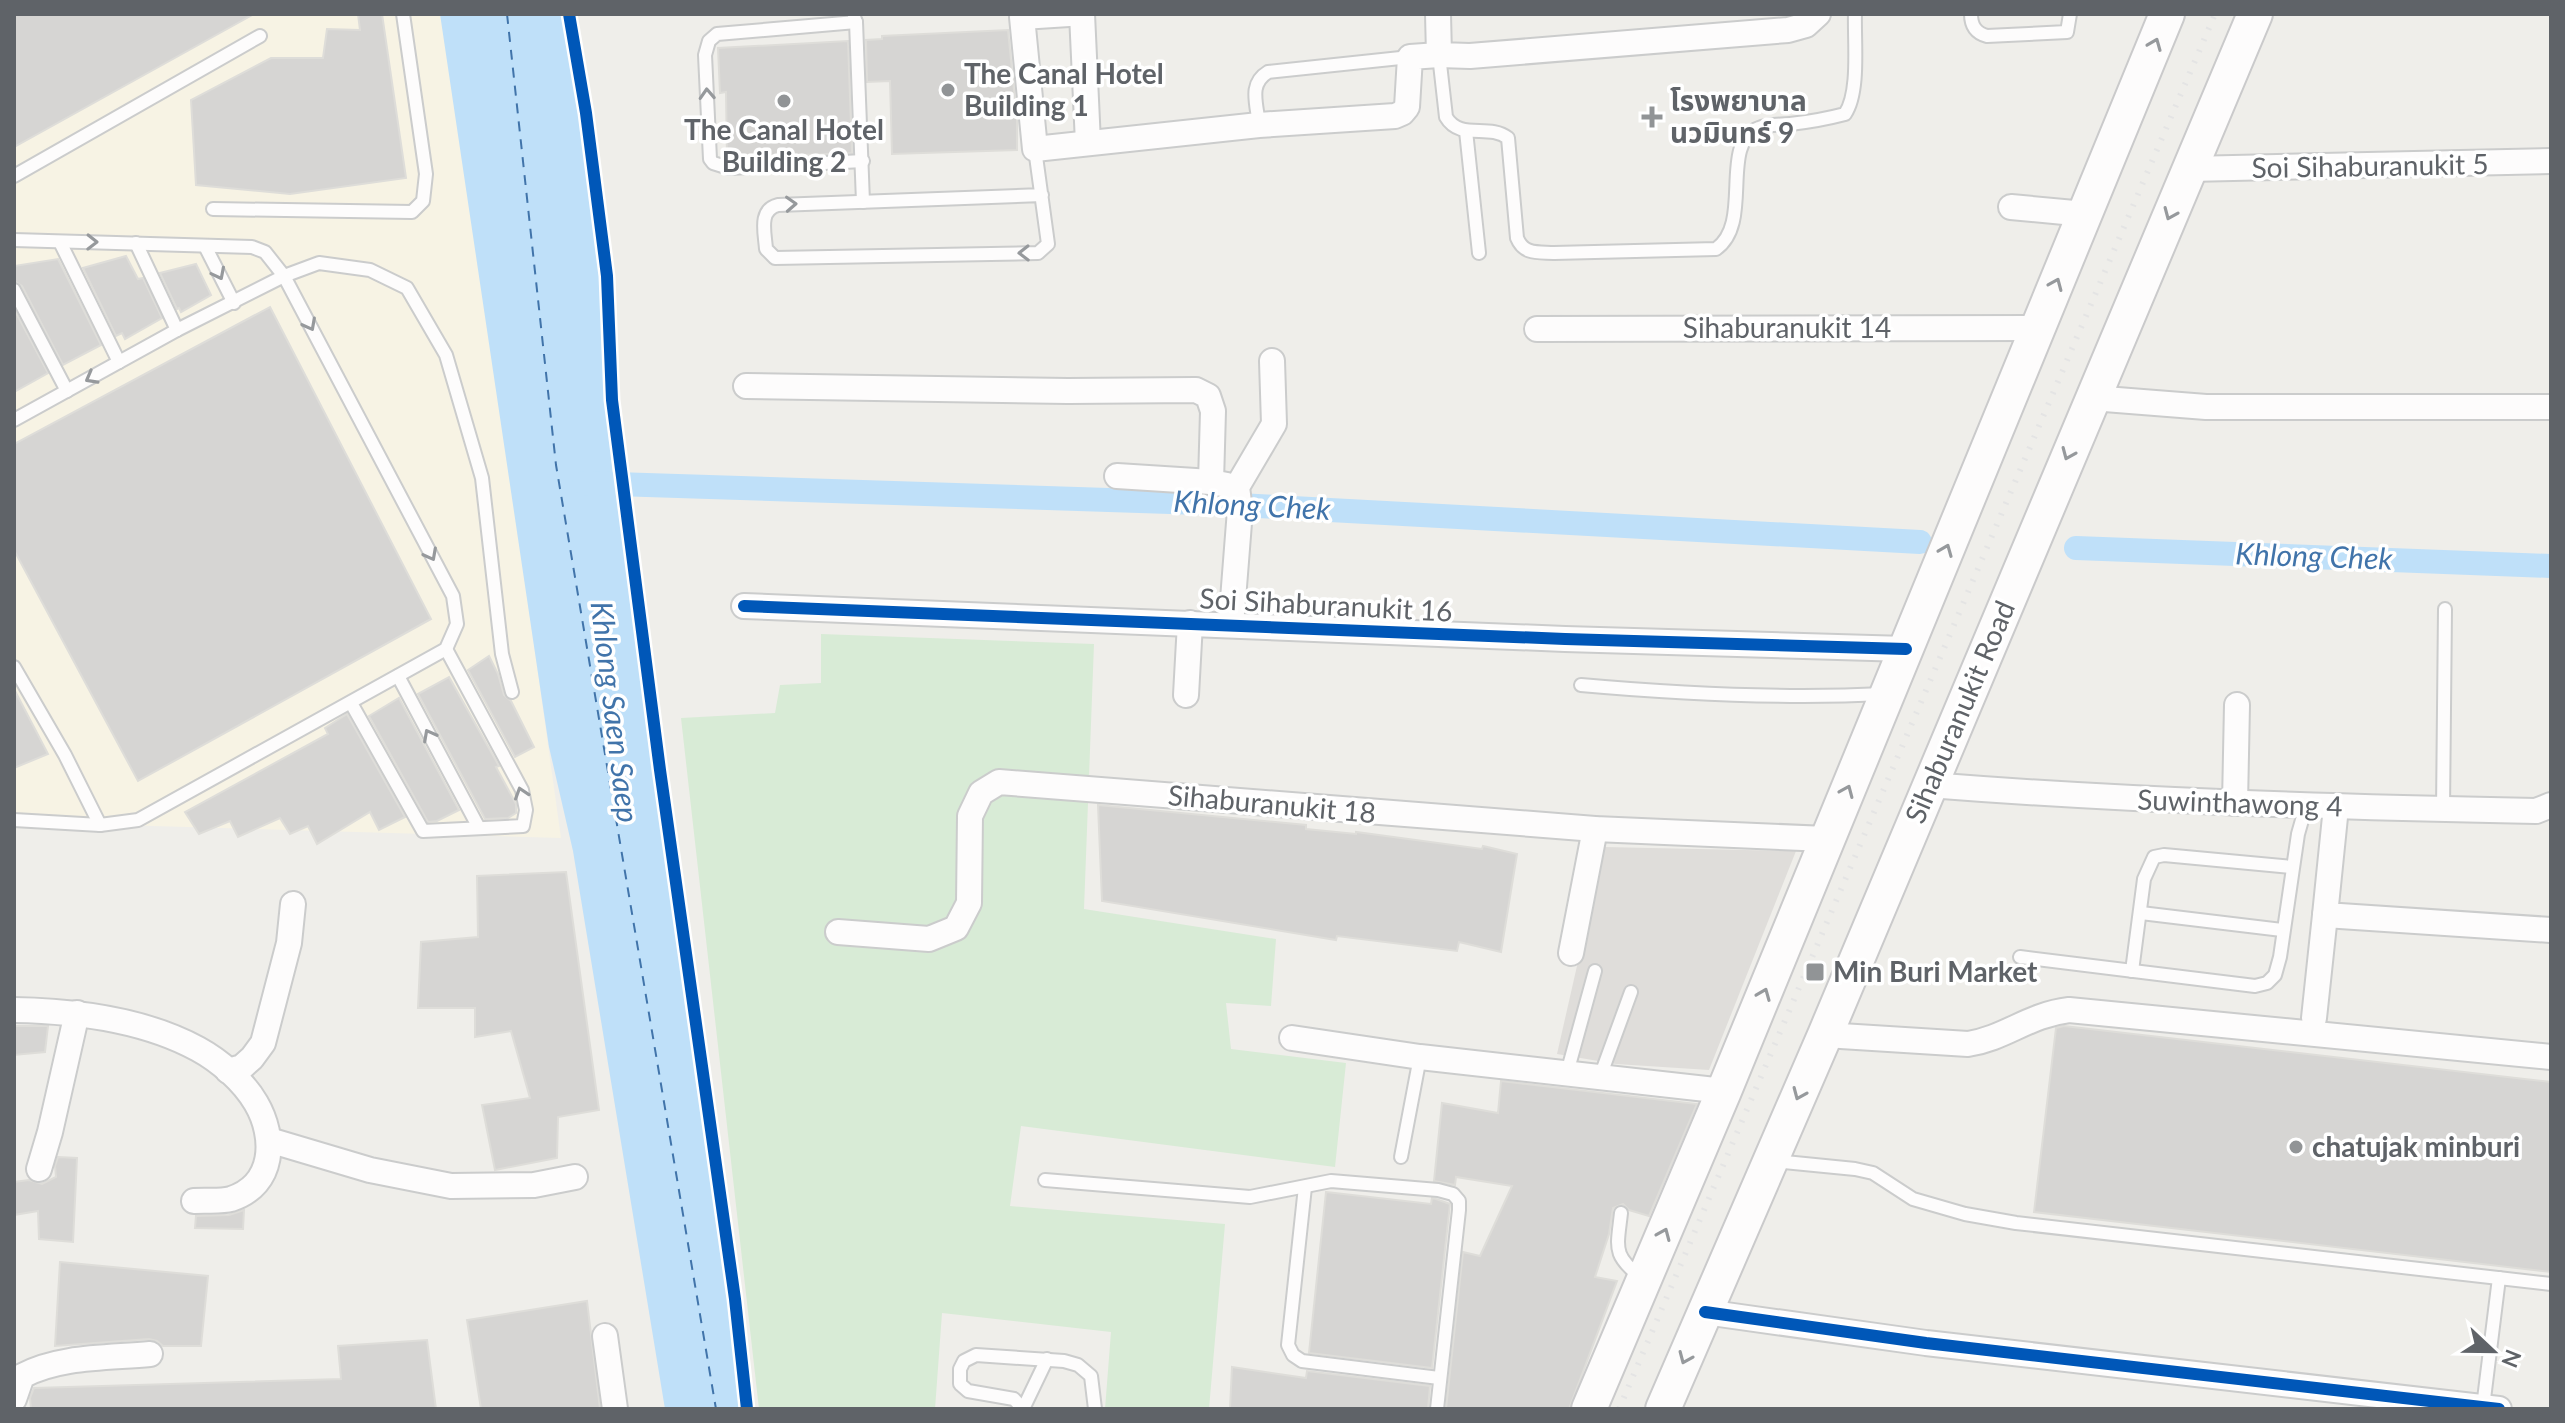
<svg xmlns="http://www.w3.org/2000/svg" width="2565" height="1423" viewBox="0 0 2565 1423" font-family="Lato,'Noto Sans Thai',sans-serif">
<style>
.commercial{fill:#f7f3e4}
.industrial{fill:#dfddda}
.green{fill:#d8ebd6}
.water{fill:#bfe0f9}
.lines{fill:none;stroke-linecap:round;stroke-linejoin:round}
.canal{stroke:#bfe0f9;stroke-width:24}
.ferry{stroke:#4174aa;stroke-width:2;stroke-dasharray:10 8;stroke-linecap:butt}
.building{fill:#d6d5d3;stroke:#deddd9;stroke-width:2}
.lane-casing{stroke:#cbcccc;stroke-width:16}
.street-casing{stroke:#cbcccc;stroke-width:28}
.secondary-casing{stroke:#cacacb;stroke-width:38}
.lane{stroke:#fdfcfc;stroke-width:12}
.street{stroke:#fdfcfc;stroke-width:24}
.secondary{stroke:#fdfcfc;stroke-width:34}
.rail{stroke:#e4e4e4;stroke-width:6;stroke-dasharray:2 10;stroke-linecap:butt}
.cycleway-casing{stroke:#fff;stroke-width:17}
.cycleway{stroke:#0057b8;stroke-width:12}
.oneway{stroke:#96999c}
.poi-dot{fill:#919496;stroke:#fff;stroke-width:3}
.labels{text-anchor:middle;stroke-width:7;stroke-linejoin:round;paint-order:stroke}
.poi-label{font-size:28px;font-weight:bold;fill:#5f6368;stroke:#fff;text-anchor:start}
.street-label{font-size:28px;fill:#5f6368;stroke:#fff}
.water-label{font-size:30px;font-style:italic;fill:#4174aa;stroke:#fff}
</style>
<rect width="100%" height="100%" fill="#efeeea"/>
<!-- commercial -->
<polygon class="commercial" points="14,14 446,14 561,838 14,822"/>
<!-- industrial -->
<polygon class="industrial" points="1604,847 1796,851 1709,1070 1616,1064 1557,1054"/>
<!-- green -->
<polygon class="green" points="821,634 1094,644 1084,909 1276,939 1271,1006 1226,1003 1231,1049 1346,1063 1335,1167 1021,1126 1010,1206 1225,1224 1209,1409 1105,1409 1111,1332 942,1313 935,1409 759,1409 681,718 775,713 780,685 821,683"/>
<!-- water -->
<polygon class="water" points="440,14 564,14 606,287 606,378 612,467 708,1092 744,1409 665,1409 573,851 549,747"/>
<g class="lines">
<!-- canal -->
<g class="canal">
<polyline points="584,483 1201,503 1920,542"/>
<polyline points="2076,548 2551,566"/>
</g>
<!-- ferry -->
<polyline class="ferry" points="507,14 556,465 716,1409"/>
</g>
<!-- building -->
<g class="building">
<polygon points="14,14 254,14 14,147"/>
<polygon points="358,14 382,14 406,178 290,194 196,185 191,100 271,58 323,58 327,29 360,30"/>
<polygon points="1008,30 1017,120 1017,150 892,154 890,81 867,82 866,40 882,39 882,36"/>
<polygon points="848,41 852,153 727,158 726,92 720,93 718,48"/>
<polygon points="126,256 138,279 143,278 162,318 125,339 122,333 116,336 83,268"/>
<polygon points="58,259 101,345 63,365 22,286 14,281 14,266"/>
<polygon points="196,264 211,295 181,312 179,308 177,309 160,273"/>
<polygon points="270,307 431,619 138,781 14,550 14,444"/>
<polygon points="14,309 48,373 14,392"/>
<polygon points="489,656 498,674 504,695 511,701 534,747 515,757 468,670"/>
<polygon points="449,677 499,766 496,767 516,804 516,813 508,818 485,819 418,694"/>
<polygon points="14,689 48,754 14,768"/>
<polygon points="399,698 459,810 437,821 428,822 369,716"/>
<polygon points="347,714 405,817 379,830 370,812 317,844 308,826 290,834 280,818 238,837 230,821 199,834 185,812 328,734 325,728"/>
<polygon points="1098,805 1306,825 1306,829 1356,834 1356,832 1482,849 1483,846 1517,854 1501,952 1459,942 1457,951 1337,936 1336,940 1102,901"/>
<polygon points="566,872 599,1110 558,1117 557,1158 495,1170 482,1105 530,1098 511,1031 475,1037 475,1008 418,1008 421,942 478,937 477,876"/>
<polygon points="14,1026 48,1026 45,1052 14,1055"/>
<polygon points="2064,1026 2551,1082 2551,1272 2034,1212 2056,1028"/>
<polygon points="1501,1081 1697,1104 1649,1216 1629,1210 1623,1204 1613,1208 1609,1234 1595,1277 1617,1281 1569,1409 1446,1409 1463,1252 1480,1256 1512,1186 1456,1177 1455,1185 1434,1181 1442,1103 1498,1113"/>
<polygon points="58,1157 77,1158 73,1242 39,1239 38,1211 14,1215 14,1182 29,1180 42,1184 56,1177 55,1166"/>
<polygon points="1326,1192 1431,1204 1432,1198 1436,1199 1450,1204 1432,1368 1309,1353"/>
<polygon points="244,1210 243,1229 195,1228 196,1216 229,1215"/>
<polygon points="60,1262 208,1276 201,1346 163,1346 157,1341 149,1339 55,1346"/>
<polygon points="587,1301 600,1409 481,1409 467,1320"/>
<polygon points="427,1340 436,1409 31,1409 30,1398 34,1388 341,1379 338,1346"/>
<polygon points="1232,1367 1306,1378 1307,1371 1430,1386 1428,1409 1230,1409"/>
</g>
<g class="lines">
<!-- lane casing -->
<g class="lane-casing">
<g id="lane">
<path d="M 1971,14 C 1971,26 1976,33 1987,36 L 2067,32 L 2070,14"/>
<polyline points="854,17 856,22 863,202"/>
<polyline points="856,22 717,34 709,41 705,55 710,159 713,163 729,168 863,161"/>
<path d="M 1439,55 L 1446,117 C 1460,141 1489,123 1508,138 L 1517,238 C 1524,255 1538,252 1554,253 L 1716,249 C 1754,223 1718,143 1759,128 C 1768,124 1781,125 1790,124 C 1809,122 1826,119 1845,114 C 1860,92 1854,41 1855,14"/>
<path d="M 1259,125 C 1257,104 1248,84 1268,72 L 1410,57"/>
<polyline points="1466,131 1479,253"/>
<path d="M 1035,149 L 1048,244 L 1038,253 L 775,258 L 766,249 C 765,233 758,210 778,205 L 1042,195"/>
<polyline points="14,176 260,36"/>
<polyline points="213,209 412,212 423,201 426,174 403,14"/>
<polyline points="14,240 252,247 265,252 284,276 453,596 457,624 446,649 138,820 100,825 14,820"/>
<polyline points="60,242 119,362"/>
<polyline points="136,243 177,330"/>
<polyline points="205,246 234,303"/>
<polyline points="14,290 67,391"/>
<polyline points="14,420 177,330 284,276 319,263 370,270 407,288 446,355 482,478 502,654 512,692"/>
<polyline points="14,667 65,755 100,825"/>
<polyline points="398,676 479,828"/>
<path d="M 1581,685 C 1681,694 1784,699 1884,694"/>
<polyline points="351,703 423,831 523,826 526,810 522,790 446,649"/>
<polyline points="2443,809 2445,609"/>
<polyline points="2141,913 2282,930"/>
<polyline points="2020,957 2255,986 2267,983 2275,975 2280,957 2298,834 2306,806"/>
<polyline points="2132,971 2144,879 2154,857 2164,855 2292,867"/>
<polyline points="1567,1073 1595,971"/>
<polyline points="1600,1077 1631,992"/>
<polyline points="1401,1157 1420,1057"/>
<polyline points="1774,1161 1855,1169 1873,1173 1913,1199 1965,1214 2016,1223 2551,1284"/>
<polyline points="1045,1180 1250,1197 1331,1181 1438,1190 1453,1194 1459,1201 1459,1210 1437,1409"/>
<polyline points="1305,1187 1288,1345 1293,1355 1302,1361 1439,1378"/>
<path d="M 1621,1213 C 1617,1249 1612,1255 1643,1279"/>
<polyline points="2483,1407 2499,1278"/>
<polyline points="1023,1409 1014,1399 968,1391 960,1384 960,1369 964,1361 976,1355 1064,1361 1078,1365 1091,1376 1095,1409"/>
<polyline points="1023,1409 1047,1359"/>
</g>
</g>
<!-- street casing -->
<g class="street-casing">
<g id="street">
<polyline points="1069,14 1022,17 1035,149 1259,125 1395,116 1402,113 1407,107 1410,57 1439,55"/>
<polyline points="1082,14 1088,143"/>
<polyline points="1438,14 1439,55 1470,56 1788,30 1806,25 1818,14"/>
<polyline points="2189,169 2551,161"/>
<polyline points="2011,207 2085,214"/>
<polyline points="1537,329 2038,328"/>
<polyline points="746,386 1068,391 1196,390 1208,396 1213,411 1211,482"/>
<polyline points="2092,398 2206,407 2551,407"/>
<polyline points="1117,476 1211,482 1227,485"/>
<polyline points="744,606 1565,639 1906,649"/>
<polyline points="1231,625 1240,510 1237,487 1274,424 1272,361"/>
<polyline points="1186,695 1190,623"/>
<path d="M 1929,785 C 2131,801 2333,807 2536,811 L 2551,805"/>
<polyline points="2235,803 2237,705"/>
<polyline points="2336,807 2325,915 2551,930"/>
<polyline points="838,932 929,939 956,928 969,903 970,816 981,793 999,782 1595,829 1827,839"/>
<polyline points="1571,953 1595,829"/>
<path d="M 14,1010 C 76,1011 143,1019 198,1049 C 220,1061 243,1081 256,1103 C 276,1137 275,1185 231,1199 C 220,1202 206,1200 194,1201"/>
<polyline points="2314,1018 2325,915"/>
<path d="M 1825,1035 L 1968,1044 C 2006,1038 2028,1015 2069,1010 L 2551,1057"/>
<polyline points="1292,1038 1420,1057 1724,1091"/>
<polyline points="228,1071 242,1067 252,1058 263,1043 289,943 293,904"/>
<polyline points="269,1140 370,1170 451,1186 534,1185 575,1177"/>
<polyline points="39,1169 50,1132 77,1013"/>
<polyline points="1705,1312 1926,1343 2499,1409"/>
<polyline points="605,1336 615,1409"/>
<path d="M 14,1399 L 22,1376 C 59,1356 108,1358 150,1354"/>
</g>
</g>
<!-- secondary casing -->
<g class="secondary-casing">
<g id="secondary">
<polyline points="1589,1409 1724,1091 2167,14"/>
<polyline points="1663,1409 1825,1035 2255,14"/>
</g>
</g>
<!-- lane -->
<use href="#lane" class="lane"/>
<!-- street -->
<use href="#street" class="street"/>
<!-- secondary -->
<use href="#secondary" class="secondary"/>
<!-- rail -->
<polyline class="rail" points="1619,1409 2215,14"/>
<!-- cycleway casing -->
<g class="cycleway-casing">
<g id="cycleway">
<polyline points="569,14 586,113 607,276 612,400 660,770 735,1299 747,1409"/>
<polyline points="744,606 1565,639 1906,649"/>
<polyline points="1705,1312 1926,1343 2499,1409"/>
</g>
</g>
<!-- cycleway -->
<use href="#cycleway" class="cycleway"/>
</g>
<!-- one-way arrows -->
<defs><path id="oneway-chevron" d="M-2-3.5L2.5 0L-2 3.5" fill="none" stroke-width="1.6" stroke-linecap="round" stroke-linejoin="round" transform="scale(2)"/></defs>
<g class="oneway">
<use href="#oneway-chevron" transform="translate(2155 44) rotate(-68)"/>
<use href="#oneway-chevron" transform="translate(707 94) rotate(-93)"/>
<use href="#oneway-chevron" transform="translate(791 204) rotate(-3)"/>
<use href="#oneway-chevron" transform="translate(2170 214) rotate(113)"/>
<use href="#oneway-chevron" transform="translate(92 242) rotate(1)"/>
<use href="#oneway-chevron" transform="translate(1024 253) rotate(179)"/>
<use href="#oneway-chevron" transform="translate(219 274) rotate(63)"/>
<use href="#oneway-chevron" transform="translate(2056 284) rotate(-67)"/>
<use href="#oneway-chevron" transform="translate(310 325) rotate(62)"/>
<use href="#oneway-chevron" transform="translate(91 378) rotate(151)"/>
<use href="#oneway-chevron" transform="translate(2068 454) rotate(113)"/>
<use href="#oneway-chevron" transform="translate(1946 550) rotate(-68)"/>
<use href="#oneway-chevron" transform="translate(431 555) rotate(62)"/>
<use href="#oneway-chevron" transform="translate(429 735) rotate(-118)"/>
<use href="#oneway-chevron" transform="translate(1847 791) rotate(-67)"/>
<use href="#oneway-chevron" transform="translate(521 793) rotate(-108)"/>
<use href="#oneway-chevron" transform="translate(1764 994) rotate(-68)"/>
<use href="#oneway-chevron" transform="translate(1799 1094) rotate(113)"/>
<use href="#oneway-chevron" transform="translate(1664 1234) rotate(-67)"/>
<use href="#oneway-chevron" transform="translate(1685 1358) rotate(113)"/>
</g>
<!-- markers -->
<g class="poi-dot">
<circle cx="948" cy="90" r="8"/>
<circle cx="784" cy="101" r="8"/>
<path d="M1648 105h8v8h8v8h-8v8h-8v-8h-8v-8h8z"/>
<rect x="1805" y="962" width="20" height="20" rx="4"/>
<circle cx="2296" cy="1147" r="8"/>
</g>
<g class="labels">
<!-- poi labels -->
<g class="poi-label">
<text x="964" y="84">The Canal Hotel<tspan x="964" dy="32">Building 1</tspan></text>
<text x="1670" y="111">โรงพยาบาล<tspan x="1670" dy="32">นวมินทร์ 9</tspan></text>
<text x="784" y="140" text-anchor="middle">The Canal Hotel<tspan x="784" dy="32">Building 2</tspan></text>
<text x="1833" y="982">Min Buri Market</text>
<text x="2312" y="1157">chatujak minburi</text>
</g>
<!-- street labels -->
<g class="street-label">
<text transform="translate(2370 166) rotate(-1)" y="10">Soi Sihaburanukit 5</text>
<text x="1787" y="338">Sihaburanukit 14</text>
<text transform="translate(1326 605) rotate(3)" y="10">Soi Sihaburanukit 16</text>
<text transform="translate(1960 712) rotate(-67)" y="10">Sihaburanukit Road</text>
<text transform="translate(2240 803) rotate(2)" y="10">Suwinthawong 4</text>
<text transform="translate(1272 804) rotate(5)" y="10">Sihaburanukit 18</text>
</g>
<!-- water labels -->
<g class="water-label">
<text transform="translate(1252 506) rotate(3)" y="10">Khlong Chek</text>
<text transform="translate(2314 557) rotate(2)" y="10">Khlong Chek</text>
<text transform="translate(614 712) rotate(83)" y="10">Khlong Saen Saep</text>
</g>
</g>
<!-- border -->
<rect width="2565" height="1423" fill="none" stroke="#5f6368" stroke-width="32"/>
<!-- north arrow -->
<g transform="translate(2493 1351) rotate(112)" stroke="#ffffff" stroke-width="6" paint-order="stroke">
<path d="M0-6L14 30L0 20L-14 30Z" fill="#5f6368"/>
<text y="-12" font-size="22" font-weight="bold" text-anchor="middle" fill="#5f6368">N</text>
</g>
</svg>
